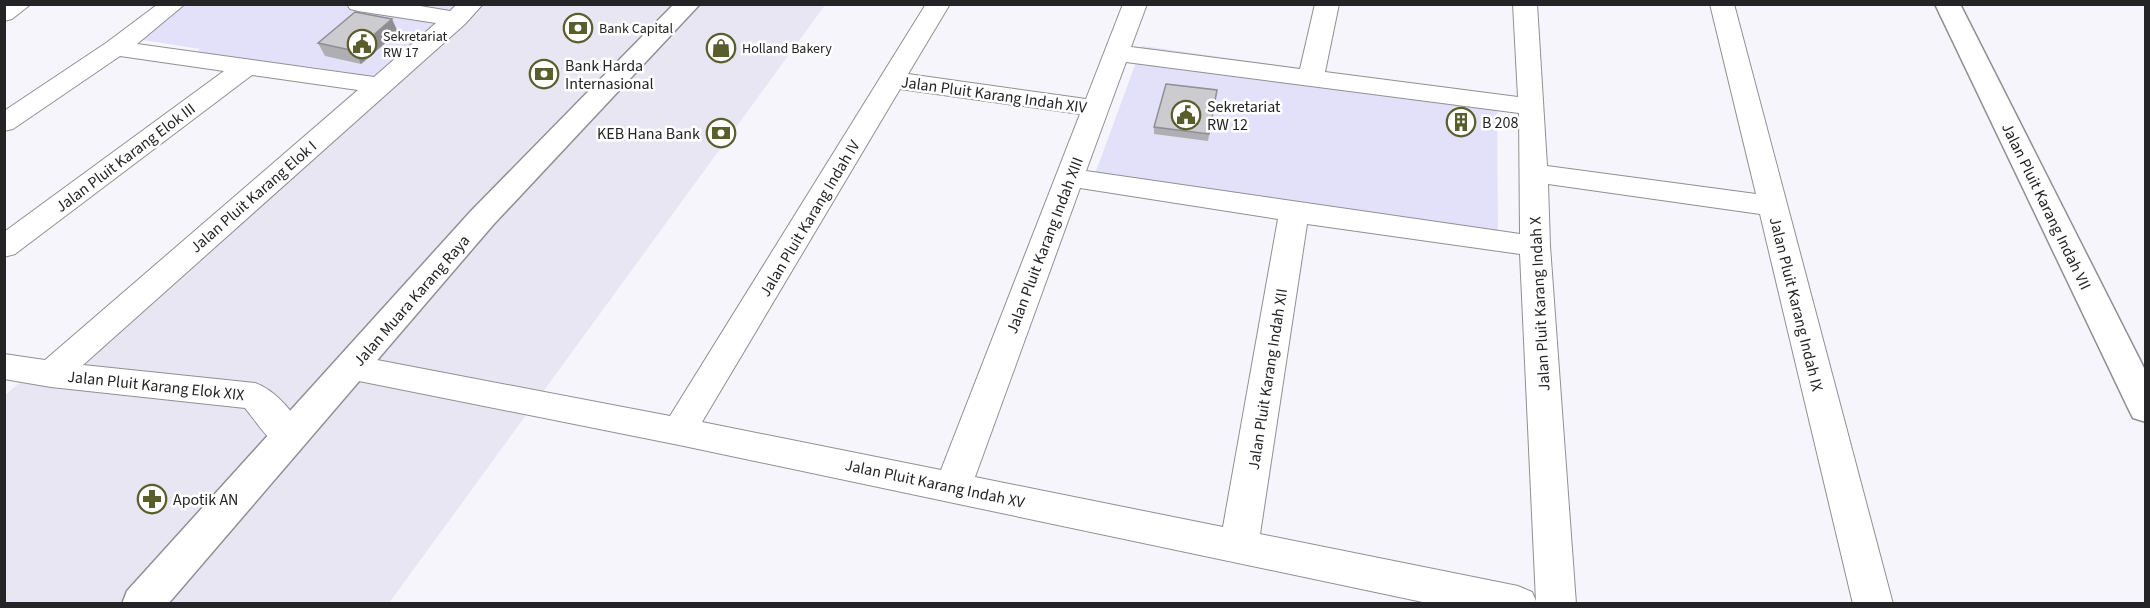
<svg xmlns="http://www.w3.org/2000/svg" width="2150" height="608" viewBox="0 0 2150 608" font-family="'Source Sans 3',sans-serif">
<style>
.built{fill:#e7e6f2}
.green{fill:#e3e0fa}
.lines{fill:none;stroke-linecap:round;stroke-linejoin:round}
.minor-casing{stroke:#909094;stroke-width:2}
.tertiary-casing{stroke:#909094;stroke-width:3}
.minor{fill:#fff;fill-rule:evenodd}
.tertiary{fill:#fff;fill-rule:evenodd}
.wall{fill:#afafb3}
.shaded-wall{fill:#8f8e92}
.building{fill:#cccbd0;stroke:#8f8e92;stroke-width:1.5}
.labels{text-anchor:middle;stroke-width:5;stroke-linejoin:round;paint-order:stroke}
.far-poi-label{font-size:14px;fill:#242426;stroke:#fff;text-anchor:start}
.poi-label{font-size:16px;fill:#242426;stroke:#fff;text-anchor:start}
.street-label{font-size:16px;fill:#242426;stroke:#fff}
</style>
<rect width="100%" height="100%" fill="#f6f5fb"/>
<!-- built -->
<polygon class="built" points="453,5 825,5 389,603 5,603 4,396"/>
<!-- green -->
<g class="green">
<polygon points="186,5 457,5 374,77 306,66 301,71 197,52 200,49 137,39"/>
<polygon points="1142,46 1497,96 1498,239 1095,174"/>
</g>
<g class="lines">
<!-- minor casing -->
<g class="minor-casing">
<g id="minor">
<polygon points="4,4 31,4 12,19 4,21"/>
<path d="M 158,4 L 185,4 L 137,44 L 374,77 L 436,23 L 358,11 L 350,9 L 347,4 L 408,4 L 450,11 L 457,4 L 483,4 L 465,24 L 83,365 L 255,383 C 276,390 297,416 307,436 L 302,446 C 274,455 262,428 245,408 L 51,387 L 4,379 L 4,354 L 45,360 L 358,90 L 252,75 L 15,254 L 4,257 L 4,232 L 224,71 L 120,56 L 13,129 L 4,131 L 4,111 L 106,43 Z"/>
<path d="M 926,4 L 950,4 L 908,74 L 1086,99 L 1123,4 L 1147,4 L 1131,47 L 1300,69 L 1315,4 L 1339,4 L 1325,72 L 1518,97 L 1513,4 L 1537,4 L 1547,166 L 1756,194 L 1710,4 L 1734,4 L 1893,604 L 1853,604 L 1760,214 L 1548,184 L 1550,246 L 1576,604 L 1432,604 L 679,445 L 339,377 L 334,368 L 339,359 L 351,355 L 670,416 ZM 1126,62 L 1519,113 L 1520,234 L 1086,171 ZM 900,89 L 1080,114 L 941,470 L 702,422 ZM 1080,188 L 1278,219 L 1223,527 L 975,477 ZM 1307,224 L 1520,254 L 1536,601 L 1532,592 L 1518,586 L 1260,534 Z"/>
</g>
</g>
<!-- tertiary casing -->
<g class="tertiary-casing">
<g id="tertiary">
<polygon points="674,4 700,4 493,225 168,604 122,604 127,591 471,211"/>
<polygon points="1935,4 1960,4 2146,372 2146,422 2133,418 2128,408"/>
</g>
</g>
<!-- minor -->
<use href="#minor" class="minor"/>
<!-- tertiary -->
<use href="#tertiary" class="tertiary"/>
</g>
<!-- wall -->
<g class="wall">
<polygon points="398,32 361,64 325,56 318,43"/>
<polygon points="1216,97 1208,141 1154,134 1154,127"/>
</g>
<!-- shaded-wall -->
<polygon class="shaded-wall" points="392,19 398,32 361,64 355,51"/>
<!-- building -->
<g class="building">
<polygon points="355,12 392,19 355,51 318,43"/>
<polygon points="1166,84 1217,90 1209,134 1154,127"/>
</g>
<!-- icons -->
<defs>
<g id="bank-ring" transform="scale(1.5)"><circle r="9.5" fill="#fff" stroke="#5a5e2c" stroke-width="1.5"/><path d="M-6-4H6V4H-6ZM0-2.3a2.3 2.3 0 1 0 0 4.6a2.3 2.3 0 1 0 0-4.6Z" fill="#5a5e2c"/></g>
<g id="civic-ring" transform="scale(1.5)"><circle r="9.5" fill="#fff" stroke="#5a5e2c" stroke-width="1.5"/><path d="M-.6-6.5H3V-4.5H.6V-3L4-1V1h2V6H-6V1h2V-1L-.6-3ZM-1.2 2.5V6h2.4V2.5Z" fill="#5a5e2c"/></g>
<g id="shop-ring" transform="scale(1.5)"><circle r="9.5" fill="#fff" stroke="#5a5e2c" stroke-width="1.5"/><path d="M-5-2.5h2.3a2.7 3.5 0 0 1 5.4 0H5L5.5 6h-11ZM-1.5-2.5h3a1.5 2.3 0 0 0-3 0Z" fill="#5a5e2c"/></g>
<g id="building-ring" transform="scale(1.5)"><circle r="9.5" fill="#fff" stroke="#5a5e2c" stroke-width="1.5"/><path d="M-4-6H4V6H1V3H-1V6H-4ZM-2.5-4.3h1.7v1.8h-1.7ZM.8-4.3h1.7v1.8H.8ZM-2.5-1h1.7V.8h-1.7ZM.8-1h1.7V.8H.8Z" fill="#5a5e2c"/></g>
<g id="pharmacy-ring" transform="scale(1.5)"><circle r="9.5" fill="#fff" stroke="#5a5e2c" stroke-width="1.5"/><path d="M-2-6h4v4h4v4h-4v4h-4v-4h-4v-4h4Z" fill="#5a5e2c"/></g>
</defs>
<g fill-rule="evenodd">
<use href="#bank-ring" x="578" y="28"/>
<use href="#civic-ring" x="362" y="44"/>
<use href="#shop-ring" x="721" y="48"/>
<use href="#bank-ring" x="544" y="74"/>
<use href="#civic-ring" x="1186" y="115"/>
<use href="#building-ring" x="1461" y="122"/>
<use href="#bank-ring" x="721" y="133"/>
<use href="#pharmacy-ring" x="152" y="499"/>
</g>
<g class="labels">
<!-- far-poi labels -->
<g class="far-poi-label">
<text x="599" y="33">Bank Capital</text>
<text x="383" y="41">Sekretariat<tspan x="383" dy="16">RW 17</tspan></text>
<text x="742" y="53">Holland Bakery</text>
</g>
<!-- poi labels -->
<g class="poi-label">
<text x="565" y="71">Bank Harda<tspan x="565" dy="18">Internasional</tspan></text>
<text x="1207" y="112">Sekretariat<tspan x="1207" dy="18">RW 12</tspan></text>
<text x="1482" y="128">B 208</text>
<text x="700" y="139" text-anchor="end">KEB Hana Bank</text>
<text x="173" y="505">Apotik AN</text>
</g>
<!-- street labels -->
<g class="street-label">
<text transform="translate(994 94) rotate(8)" y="6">Jalan Pluit Karang Indah XIV</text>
<text transform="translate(125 157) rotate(-37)" y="6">Jalan Pluit Karang Elok III</text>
<text transform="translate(253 196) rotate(-41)" y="6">Jalan Pluit Karang Elok I</text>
<text transform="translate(2047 206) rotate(64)" y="6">Jalan Pluit Karang Indah VII</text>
<text transform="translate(809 218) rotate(-59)" y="6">Jalan Pluit Karang Indah IV</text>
<text transform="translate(1044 245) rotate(-69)" y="6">Jalan Pluit Karang Indah XIII</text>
<text transform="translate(411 300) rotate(-49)" y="6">Jalan Muara Karang Raya</text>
<text transform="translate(1539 304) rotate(-93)" y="6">Jalan Pluit Karang Indah X</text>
<text transform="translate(1797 304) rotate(76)" y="6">Jalan Pluit Karang Indah IX</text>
<text transform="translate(1267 379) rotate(-81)" y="6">Jalan Pluit Karang Indah XII</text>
<text transform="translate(156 385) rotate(6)" y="6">Jalan Pluit Karang Elok XIX</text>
<text transform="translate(935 483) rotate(12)" y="6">Jalan Pluit Karang Indah XV</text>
</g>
</g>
<!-- border -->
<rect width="2150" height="608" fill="none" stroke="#242426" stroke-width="12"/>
</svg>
